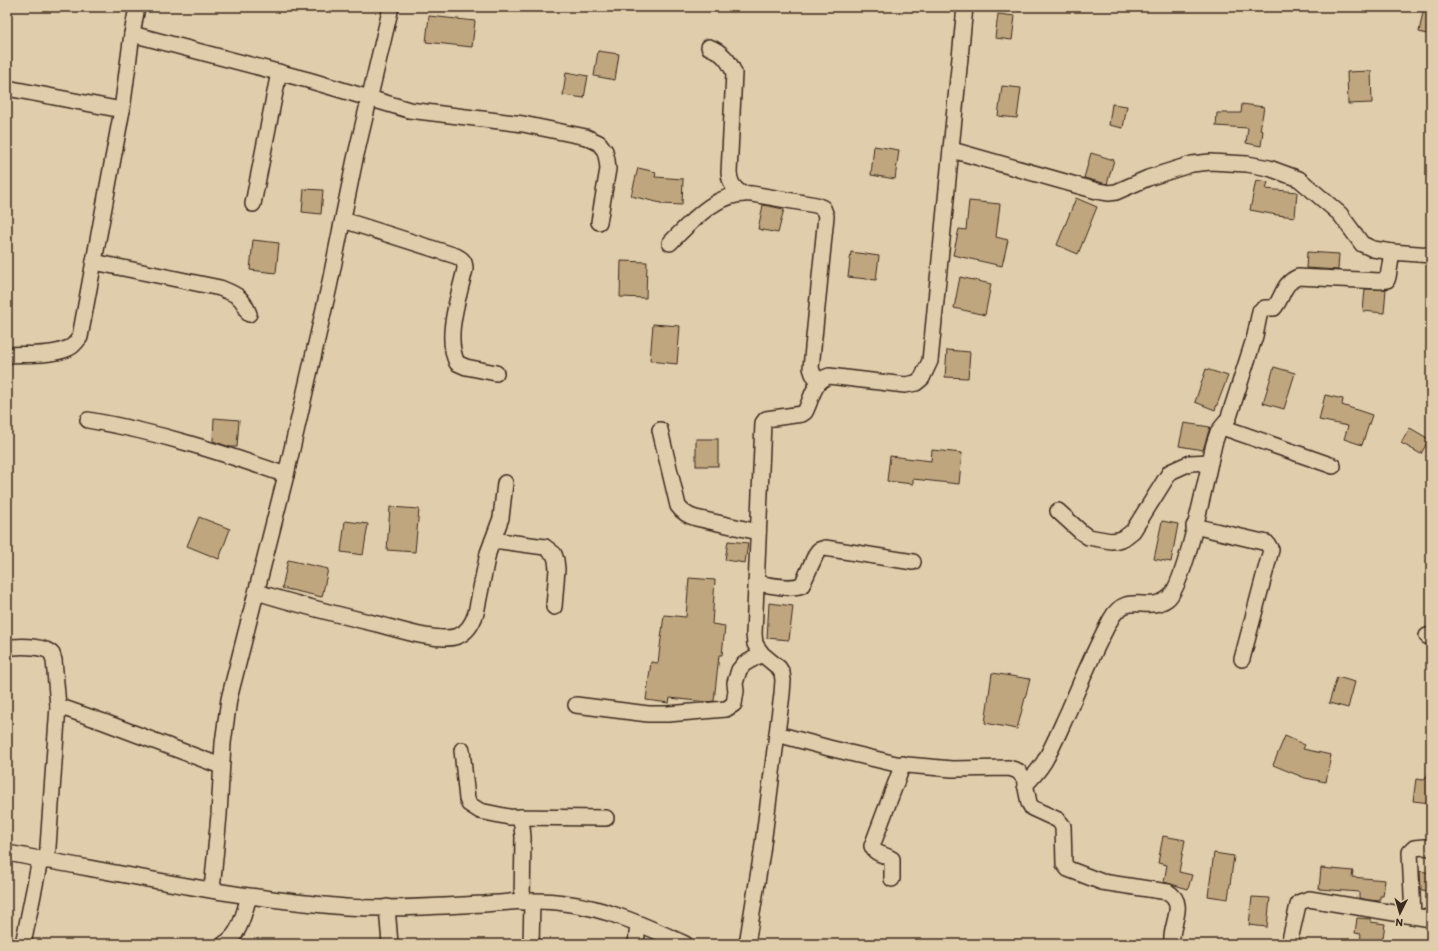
<svg xmlns="http://www.w3.org/2000/svg" width="1438" height="951" viewBox="0 0 1438 951" font-family="Itim,sans-serif">
<style>
.building{fill:#bfa67e;stroke:#3b2a1e}
.lines{fill:none;stroke-linecap:round;stroke-linejoin:round}
.minor-casing{stroke:#3b2a1e;stroke-width:18}
.minor{stroke:#e0cdab;stroke-width:15}
</style>
<rect width="100%" height="100%" fill="#e0cdab"/>
<filter id="ink" filterUnits="userSpaceOnUse"><feTurbulence type="fractalNoise" baseFrequency=".025" numOctaves="2"/><feDisplacementMap in="SourceGraphic" scale="8" xChannelSelector="R" yChannelSelector="G"/><feConvolveMatrix kernelMatrix="1 2 1 2 8 2 1 2 1" color-interpolation-filters="sRGB"/></filter>
<g filter="url(#ink)">
<!-- building -->
<g class="building">
<polygon points="1424,7 1431,7 1431,35 1419,32"/>
<polygon points="998,14 1015,16 1012,40 995,38"/>
<polygon points="429,16 475,21 472,47 426,42"/>
<polygon points="598,51 619,54 615,80 594,76"/>
<polygon points="1371,71 1372,103 1348,104 1347,72"/>
<polygon points="566,72 588,76 584,98 563,95"/>
<polygon points="1002,86 1021,88 1017,118 998,116"/>
<polygon points="1112,104 1127,106 1123,128 1109,125"/>
<polygon points="1242,104 1264,107 1260,130 1263,131 1261,146 1246,143 1248,128 1216,126 1217,113 1241,113"/>
<polygon points="874,146 899,150 895,179 871,175"/>
<polygon points="1091,153 1114,160 1107,184 1084,178"/>
<polygon points="638,168 656,172 655,177 683,179 682,205 661,204 661,203 631,196"/>
<polygon points="1256,180 1268,182 1266,189 1297,192 1295,217 1277,215 1250,210"/>
<polygon points="304,189 323,190 321,214 302,212"/>
<polygon points="1076,198 1097,207 1078,254 1057,245"/>
<polygon points="969,201 1000,204 996,237 1008,240 1002,266 953,255 959,229 966,230"/>
<polygon points="763,205 784,209 778,233 758,229"/>
<polygon points="253,240 279,243 276,273 250,270"/>
<polygon points="851,252 879,256 876,280 848,277"/>
<polygon points="1307,252 1339,254 1338,270 1306,268"/>
<polygon points="621,261 647,262 646,298 620,297"/>
<polygon points="960,277 991,284 985,315 954,308"/>
<polygon points="1365,289 1386,289 1384,313 1363,311"/>
<polygon points="653,324 680,326 677,364 650,361"/>
<polygon points="947,350 970,352 968,378 945,377"/>
<polygon points="1274,367 1295,373 1284,409 1263,403"/>
<polygon points="1206,369 1228,376 1215,410 1195,402"/>
<polygon points="1325,395 1343,399 1342,405 1372,415 1362,445 1344,439 1348,426 1319,420"/>
<polygon points="214,418 239,420 237,447 230,447 213,441"/>
<polygon points="1184,423 1210,427 1203,450 1179,446"/>
<polygon points="1410,428 1429,439 1421,454 1401,443"/>
<rect x="696" y="439" width="22" height="27"/>
<polygon points="932,450 962,453 959,484 913,479 913,484 887,481 890,456 931,461"/>
<polygon points="390,507 419,509 415,552 387,550"/>
<polygon points="199,517 230,529 219,559 187,546"/>
<polygon points="345,521 368,524 363,555 341,552"/>
<polygon points="1162,521 1178,524 1171,562 1154,559"/>
<polygon points="728,541 748,543 745,563 725,560"/>
<polygon points="288,560 328,569 322,597 282,588"/>
<polygon points="689,578 715,580 712,624 725,626 722,655 719,655 714,701 706,702 670,698 669,703 646,700 651,662 658,663 664,615 686,617"/>
<polygon points="769,603 793,606 789,640 767,638"/>
<polygon points="992,673 1030,679 1017,729 985,723"/>
<polygon points="1337,677 1355,682 1348,708 1329,703"/>
<polygon points="1285,736 1305,745 1303,749 1331,755 1326,782 1305,778 1273,765"/>
<polygon points="1431,769 1431,803 1413,801 1416,779 1424,780"/>
<polygon points="1163,836 1185,840 1179,872 1192,875 1188,889 1164,882 1167,865 1158,863"/>
<polygon points="1214,853 1234,856 1228,899 1208,896"/>
<polygon points="1321,868 1353,871 1352,877 1385,880 1383,896 1380,896 1380,901 1369,900 1359,898 1359,892 1319,889"/>
<polygon points="1420,871 1431,873 1431,891 1421,890"/>
<polygon points="1252,897 1270,898 1267,927 1249,925"/>
<polygon points="1357,918 1371,919 1371,922 1385,924 1382,944 1360,944 1361,934 1355,933"/>
</g>
<g class="lines">
<!-- minor casing -->
<g class="minor-casing">
<g id="minor">
<polyline points="132,34 308,80 409,110 523,124 586,137 599,143 605,151 607,160 608,169 599,222"/>
<path d="M 709,47 C 722,52 729,60 734,73 L 729,173 C 730,183 733,188 742,194"/>
<polyline points="7,88 122,110"/>
<polyline points="952,150 1097,191 1109,193 1116,192 1148,178 1192,164 1210,162 1247,164 1269,168 1299,179 1340,214 1362,244 1373,249 1392,252 1431,255"/>
<polyline points="253,204 279,72"/>
<path d="M 343,220 L 456,256 C 462,259 465,261 465,269 C 459,297 444,336 457,363 L 466,367 L 496,373"/>
<path d="M 670,243 C 692,221 717,191 752,194 L 816,205 L 823,208 L 826,216 L 811,368 L 813,374 L 819,381"/>
<path d="M 94,262 L 220,288 C 237,295 242,296 249,314"/>
<path d="M 7,355 C 26,354 52,356 69,348 C 74,346 77,341 80,337 L 122,110 L 132,34 L 137,7"/>
<path d="M 88,420 C 158,432 220,452 286,475"/>
<polyline points="1222,427 1333,466"/>
<path d="M 660,430 L 678,506 C 683,513 688,516 696,518 L 758,532"/>
<polyline points="1058,511 1081,532 1088,537 1111,541 1118,540 1124,538 1133,531 1170,472 1190,463 1210,462"/>
<polyline points="1194,526 1267,543 1271,550 1242,659"/>
<polyline points="493,540 545,547 554,554 556,560 557,569 554,607"/>
<path d="M 756,583 C 770,585 789,590 802,585 L 816,554 L 819,550 L 825,548 L 913,562"/>
<path d="M 257,592 C 298,605 339,615 381,625 C 400,630 439,643 458,636 C 468,632 473,622 476,613 L 488,553 L 501,518 L 505,483"/>
<polyline points="1427,636 1431,635"/>
<path d="M 13,647 C 22,646 46,646 52,654 C 53,656 53,658 54,660 L 58,706"/>
<polyline points="576,705 648,714 668,714 726,709 734,704 736,691 735,683 739,670 744,664 762,654"/>
<path d="M 777,734 L 829,748 L 896,764 L 952,769 L 1009,768 L 1018,771 L 1024,778 L 1029,803 L 1032,808 L 1058,820 L 1063,826 L 1064,864 L 1068,869 L 1102,882 L 1168,892 C 1188,904 1169,926 1172,944"/>
<polyline points="462,750 467,799 469,804 480,811 509,817 606,818"/>
<path d="M 1025,785 C 1032,778 1039,770 1044,762 C 1054,745 1061,727 1069,710 C 1082,679 1095,648 1111,619 C 1126,591 1148,613 1167,599 C 1185,588 1208,470 1214,444 L 1218,432 L 1226,422 L 1229,417 L 1255,336 L 1260,311 L 1265,308 L 1274,308 C 1284,296 1282,284 1298,277 L 1380,281 L 1387,280 L 1388,277 L 1392,252"/>
<polyline points="521,817 523,837 522,902"/>
<path d="M 7,853 C 120,873 231,898 346,907 C 391,910 438,906 484,904 C 510,902 538,899 564,903 C 606,908 646,926 685,944"/>
<polyline points="47,861 58,706 104,722 221,766"/>
<path d="M 892,879 L 892,859 C 885,854 875,855 872,846 L 903,764"/>
<polyline points="212,890 219,815 223,743 229,699 286,475 329,287 355,159 391,7"/>
<polyline points="387,907 390,944"/>
<polyline points="1413,916 1410,852 1414,848 1424,847 1431,848"/>
<polyline points="23,944 40,860"/>
<path d="M 224,944 C 241,934 243,914 249,897"/>
<polyline points="531,944 532,902"/>
<polyline points="636,944 638,924"/>
<path d="M 747,944 L 762,852 L 782,694 L 783,680 L 782,673 L 779,668 L 762,654 L 755,644 L 754,634 L 763,423 L 766,419 L 802,414 L 805,412 C 812,399 813,381 829,376 L 905,385 L 916,383 L 922,378 L 930,361 L 965,7"/>
<polyline points="1289,944 1298,905 1300,902 1309,899 1431,919"/>
</g>
</g>
<!-- minor -->
<use href="#minor" class="minor"/>
</g>
</g>
<!-- margin -->
<rect width="1438" height="951" fill="none" stroke="#e0cdab" stroke-width="24"/>
<rect x="12" y="12" width="1414" height="927" fill="none" stroke="#3b2a1e" stroke-width="1.5" filter="url(#ink)"/>
<!-- north arrow -->
<g transform="translate(1400 913) rotate(185)" stroke="#e0cdab" stroke-width="3" paint-order="stroke">
<path d="M0-3L7 15L0 10L-7 15Z" fill="#3b2a1e"/>
<text y="-6" font-size="11" font-weight="bold" text-anchor="middle" fill="#3b2a1e">N</text>
</g>
</svg>
